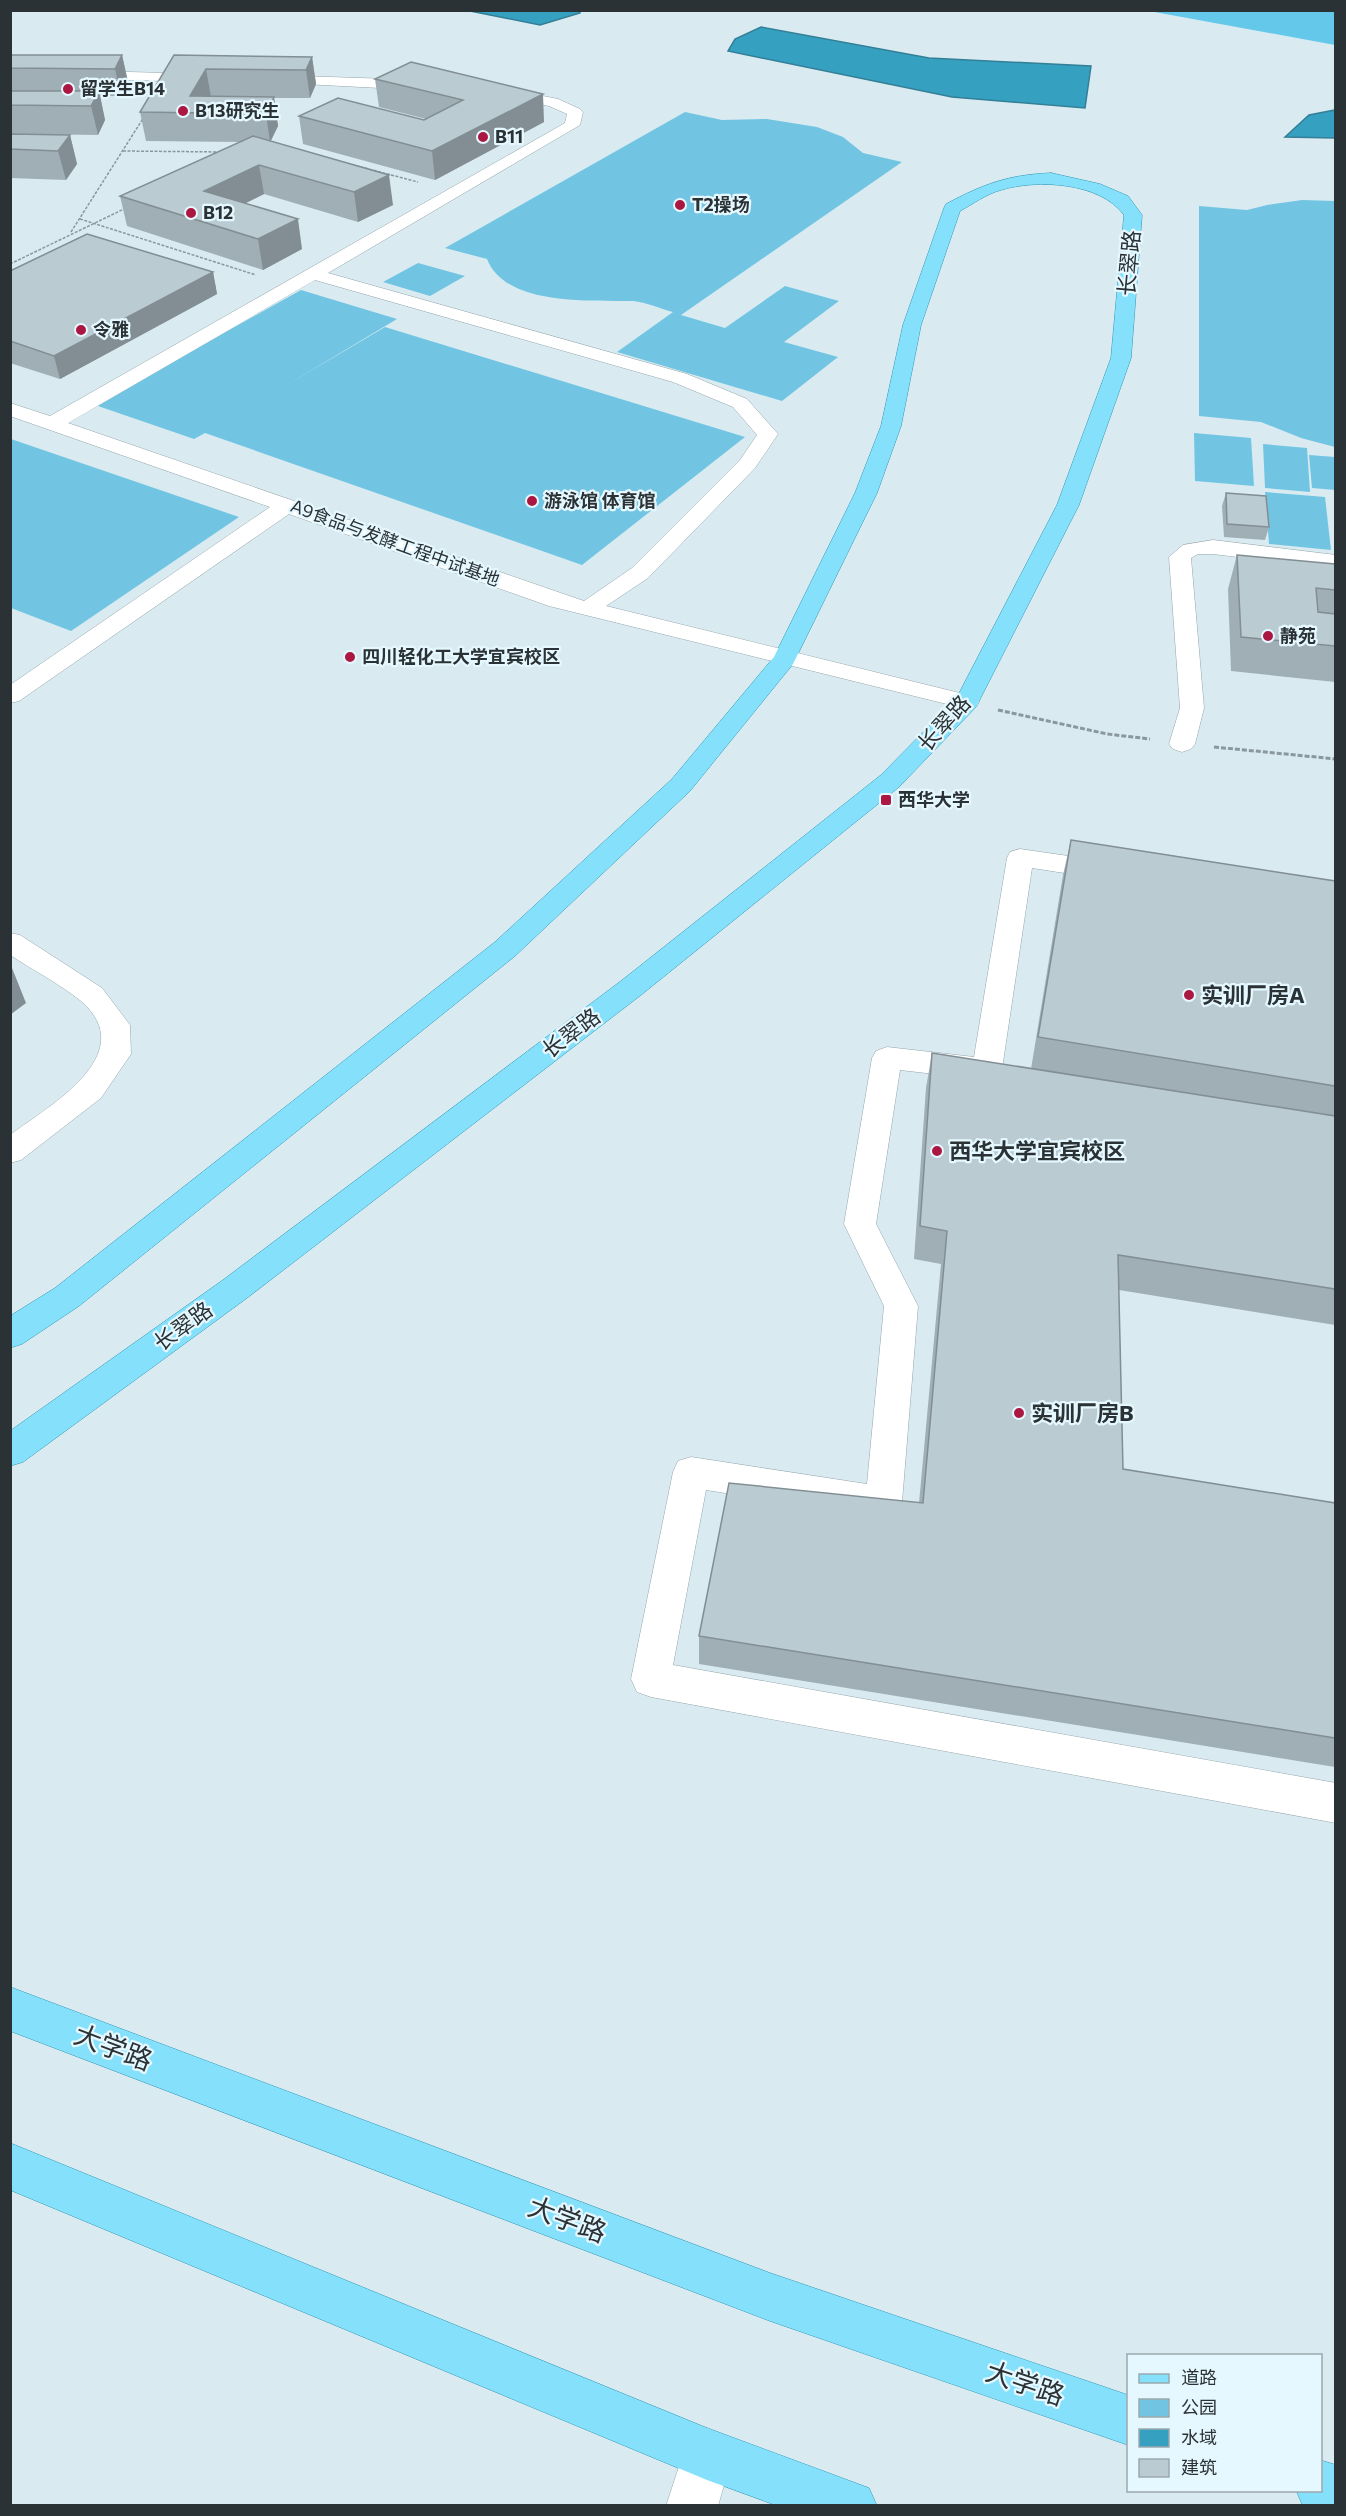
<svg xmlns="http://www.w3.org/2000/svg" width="1346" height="2516" viewBox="0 0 1346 2516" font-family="Commissioner,'Noto Sans SC',sans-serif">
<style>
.green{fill:#72c5e2}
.forest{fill:#63c8ea}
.water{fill:#36a0c1;stroke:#337f97;stroke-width:1.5}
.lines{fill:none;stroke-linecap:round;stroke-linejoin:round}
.minor-casing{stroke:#95a6ac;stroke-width:1}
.major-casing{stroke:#3196b4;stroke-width:1}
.path-far1{stroke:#8a979c;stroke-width:1.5;stroke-dasharray:3 1.5;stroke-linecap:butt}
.path{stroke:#8a979c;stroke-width:3;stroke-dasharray:5 2;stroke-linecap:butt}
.minor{fill:#fff;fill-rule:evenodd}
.major{fill:#85e0fb;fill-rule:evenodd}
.wall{fill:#a0afb5}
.shaded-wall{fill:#828e93}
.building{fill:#bacbd2;stroke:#828e93;stroke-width:1.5}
.poi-dot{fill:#ac1741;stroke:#e6f8ff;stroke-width:2}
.labels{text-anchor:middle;stroke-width:4.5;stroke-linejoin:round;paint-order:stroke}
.far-poi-label{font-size:18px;font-weight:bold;fill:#2b3235;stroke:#e6f8ff;text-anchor:start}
.far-street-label{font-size:18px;fill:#2b3235;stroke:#e6f8ff}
.street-label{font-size:22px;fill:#2b3235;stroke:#e6f8ff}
.poi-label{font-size:22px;font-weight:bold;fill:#2b3235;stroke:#e6f8ff;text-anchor:start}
.near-street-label{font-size:27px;fill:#2b3235;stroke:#e6f8ff}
</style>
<rect width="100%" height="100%" fill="#d9ebf1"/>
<!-- green -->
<g class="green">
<path d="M 685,112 L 722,120 L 767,119 L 817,127 L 843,137 L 863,153 L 902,162 L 681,315 L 725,328 L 785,286 L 839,301 L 784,342 L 838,357 L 782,401 L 617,352 L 673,312 C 661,309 646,302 633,301 C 592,300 506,307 487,259 L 445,248 Z"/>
<polygon points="1302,200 1335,201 1335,447 1301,438 1261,422 1199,416 1199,206 1247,210 1267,205"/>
<polygon points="418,263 465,276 430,296 383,282"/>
<polygon points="301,290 397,319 285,386 385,327 745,437 582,565 205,433 194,439 95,405"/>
<polygon points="1194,433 1251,438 1254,486 1195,481"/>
<polygon points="11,439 239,517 71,631 11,608"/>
<polygon points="1263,444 1307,448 1310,492 1265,488"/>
<polygon points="1309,455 1335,457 1335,490 1312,488"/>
<polygon points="1265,492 1325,497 1331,550 1269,544"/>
</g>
<!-- forest -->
<polygon class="forest" points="1149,11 1335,11 1335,45"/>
<!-- water -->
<g class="water">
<polygon points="580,10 580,13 540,25 470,11"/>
<polygon points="761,27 929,58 1091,66 1085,108 952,97 728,51 735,39"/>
<polygon points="1335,110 1335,138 1285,137 1309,115"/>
</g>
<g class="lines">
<!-- minor casing -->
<g class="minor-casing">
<g id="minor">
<polygon points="10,69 207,74 214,78 207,82 10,77"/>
<polygon points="270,75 419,80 427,85 419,90 265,82 263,79"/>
<path d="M 498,87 L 558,99 L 580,109 L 583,112 L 580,125 L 328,273 L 687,374 L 747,399 L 778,434 L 755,468 L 648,578 L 606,606 L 976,697 L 979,702 L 976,707 L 967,709 L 549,606 L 289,514 L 19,701 L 10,703 L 10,685 L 270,507 L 10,416 L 10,403 L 50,416 L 565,123 L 567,114 L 549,106 L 493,95 L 490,92 ZM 315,280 L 673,382 L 733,407 L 757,435 L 740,460 L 632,568 L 584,601 L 68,423 Z"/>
<polygon points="1213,540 1336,555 1336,569 1213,554 1198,554 1191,558 1204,708 1195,744 1191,749 1182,752 1173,749 1169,744 1180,708 1169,557 1183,545"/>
<polygon points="1020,849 1110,862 1120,865 1124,871 1120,877 1110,880 1032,868 1002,1069 998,1077 987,1080 900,1070 876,1224 918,1306 902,1502 897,1513 884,1518 706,1490 673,1665 1336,1783 1336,1823 651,1697 637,1692 631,1679 673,1472 678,1461 691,1457 867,1484 884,1306 844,1224 872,1058 876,1051 887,1047 974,1057 1007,858 1010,852"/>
<path d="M 10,933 L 20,935 L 102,988 L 130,1025 L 131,1054 L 101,1098 L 21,1160 L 10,1163 L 10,1135 C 49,1106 142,1054 81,1001 C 60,984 33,970 10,955 Z"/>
<polygon points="707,2428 725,2436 733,2454 718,2506 666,2506 689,2436"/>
</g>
</g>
<!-- major casing -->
<g class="major-casing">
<g id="major">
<path d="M 1051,173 L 1100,184 L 1128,196 L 1142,215 L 1131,358 L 1079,505 L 976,707 L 899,787 L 641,995 L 247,1298 L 23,1462 L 10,1466 L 10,1431 L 223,1280 L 621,981 L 881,775 L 956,699 L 1057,505 L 1111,358 L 1124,215 C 1100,182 1037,179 1001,190 C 986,194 973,204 960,211 L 921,325 L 901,426 L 877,493 L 793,664 L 690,791 L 515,956 L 79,1306 L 22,1344 L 10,1348 L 10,1316 L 55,1288 L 495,942 L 672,779 L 774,657 L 855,493 L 881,426 L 903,325 L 944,208 L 946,204 C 984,184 1007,175 1051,173 Z"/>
<polygon points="10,1987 770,2273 1128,2395 1128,2445 770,2321 10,2031"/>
<polygon points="10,2143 707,2428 869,2488 877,2506 778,2506 707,2480 10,2190"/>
<polygon points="1320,2460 1336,2465 1336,2506 1305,2506 1302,2504 1296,2490 1320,2490"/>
</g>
</g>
<!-- path-far1 -->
<g class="path-far1">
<polyline points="123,151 224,152"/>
<polyline points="304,152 418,182"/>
<polyline points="80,219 256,275"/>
<polyline points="71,232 144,117"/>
<polyline points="10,264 126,208"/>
</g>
<!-- path -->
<g class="path">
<polyline points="998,710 1107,734 1150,739"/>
<polyline points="1214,747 1336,759"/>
</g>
<!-- minor -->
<use href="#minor" class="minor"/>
<!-- major -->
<use href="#major" class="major"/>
</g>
<!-- wall -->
<g class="wall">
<polygon points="10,55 122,55 128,82 121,96 100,96 105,120 98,135 25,134 70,135 77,164 66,180 10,178"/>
<polygon points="174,55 312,57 316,84 310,98 274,98 278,126 271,141 393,205 358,222 264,194 246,203 302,249 263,270 127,226 120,196 241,142 146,141 140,112"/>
<polygon points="411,62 544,122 435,180 303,144 299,116 424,120 426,119 379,107 375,79"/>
<polygon points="10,271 213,272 217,294 60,379 10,363"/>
<polygon points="1226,493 1269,527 1265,540 1224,537 1222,506"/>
<polygon points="1237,555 1335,564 1335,682 1231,671 1228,589"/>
<polygon points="1071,840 1335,881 1335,1325 1119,1290 1123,1469 1335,1503 1335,1767 699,1664 699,1636 919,1503 941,1264 914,1259 926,1088 932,1053 1031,1069 1063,875"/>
</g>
<!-- shaded-wall -->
<g class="shaded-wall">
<polygon points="122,55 128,82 121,96 115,69"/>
<polygon points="312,57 316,84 310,98 306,70"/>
<polygon points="206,69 211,97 190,96"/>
<polygon points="99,91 105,120 98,135 91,106"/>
<polygon points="543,94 544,122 435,180 432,151"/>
<polygon points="274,97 278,126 270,142 266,114"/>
<polygon points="70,135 77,164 66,180 58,151"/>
<polygon points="259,165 264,194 209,221 204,191"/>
<polygon points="389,175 393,205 358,222 354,192"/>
<polygon points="298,219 302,249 263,270 258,239"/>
<polygon points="213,272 217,294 60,379 54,356"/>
<polygon points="12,968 26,1003 10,1015 10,969"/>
</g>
<!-- building -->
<g class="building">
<polygon points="10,55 122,55 115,69 10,68"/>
<polygon points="174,55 312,57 306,70 206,69 190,96 274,97 266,114 140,112"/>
<polygon points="411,62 543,94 432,151 299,116 338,98 424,120 463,100 375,79"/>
<polygon points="10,91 99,91 91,106 10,105"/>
<polygon points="10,134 70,135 58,151 10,149"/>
<polygon points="253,136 389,175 354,192 259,165 204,191 298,219 258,239 120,196"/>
<polygon points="87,234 213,272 54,356 10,341 10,271"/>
<polygon points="1226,493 1266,496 1269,527 1227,524"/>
<polygon points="1237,555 1335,564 1335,590 1316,588 1318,612 1335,614 1335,646 1241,637"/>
<polygon points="1071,840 1335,881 1335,1086 1038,1037"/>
<polygon points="932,1053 1335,1116 1335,1289 1118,1255 1123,1469 1335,1503 1335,1738 699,1636 729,1483 923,1503 947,1231 920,1226"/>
</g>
<!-- markers -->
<g class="poi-dot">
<circle cx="68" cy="89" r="6"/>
<circle cx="183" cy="111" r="6"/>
<circle cx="483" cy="137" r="6"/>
<circle cx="680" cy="205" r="6"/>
<circle cx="191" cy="213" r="6"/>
<circle cx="81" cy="330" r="6"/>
<circle cx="532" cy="501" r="6"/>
<circle cx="1268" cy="636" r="6"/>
<circle cx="350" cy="657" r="6"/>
<rect x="880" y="794" width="12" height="12" rx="3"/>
<circle cx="1189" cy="995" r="6"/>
<circle cx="937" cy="1151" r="6"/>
<circle cx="1019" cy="1413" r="6"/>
</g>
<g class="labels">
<!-- far-poi labels -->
<g class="far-poi-label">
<text x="80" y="95">留学生B14</text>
<text x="195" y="117">B13研究生</text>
<text x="495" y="143">B11</text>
<text x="692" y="211">T2操场</text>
<text x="203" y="219">B12</text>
<text x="93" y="336">令雅</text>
<text x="544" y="507">游泳馆 体育馆</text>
<text x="1280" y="642">静苑</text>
<text x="362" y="663">四川轻化工大学宜宾校区</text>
<text x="898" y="806">西华大学</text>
</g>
<!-- far-street labels -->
<g class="far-street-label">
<text transform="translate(395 543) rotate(20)" y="6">A9食品与发酵工程中试基地</text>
</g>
<!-- street labels -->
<g class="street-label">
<text transform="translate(1129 263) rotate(-85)" y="8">长翠路</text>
<text transform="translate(944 723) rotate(-48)" y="8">长翠路</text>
<text transform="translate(571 1033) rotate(-37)" y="8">长翠路</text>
<text transform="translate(183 1326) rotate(-36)" y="8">长翠路</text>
</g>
<!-- poi labels -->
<g class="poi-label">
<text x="1201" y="1003">实训厂房A</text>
<text x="949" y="1159">西华大学宜宾校区</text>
<text x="1031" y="1421">实训厂房B</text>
</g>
<!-- near-street labels -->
<g class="near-street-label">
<text transform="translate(113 2048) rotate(21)" y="9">大学路</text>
<text transform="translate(567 2220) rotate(21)" y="9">大学路</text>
<text transform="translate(1025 2384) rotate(19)" y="9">大学路</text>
</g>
</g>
<!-- border -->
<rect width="1346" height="2516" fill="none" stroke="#2b3235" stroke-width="24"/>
<!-- legend -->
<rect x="1127" y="2354" width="195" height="138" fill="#e6f8ff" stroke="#9ba9ae" stroke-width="1.5"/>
<rect x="1139" y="2374" width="30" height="9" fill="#85e0fb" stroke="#9ba9ae" stroke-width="1.5"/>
<text x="1181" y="2384" font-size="18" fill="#2b3235">道路</text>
<rect x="1139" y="2399" width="30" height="18" fill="#72c5e2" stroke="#9ba9ae" stroke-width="1.5"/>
<text x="1181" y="2414" font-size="18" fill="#2b3235">公园</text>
<rect x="1139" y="2429" width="30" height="18" fill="#36a0c1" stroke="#9ba9ae" stroke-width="1.5"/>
<text x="1181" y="2444" font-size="18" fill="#2b3235">水域</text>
<rect x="1139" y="2459" width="30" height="18" fill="#bacbd2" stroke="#9ba9ae" stroke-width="1.5"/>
<text x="1181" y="2474" font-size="18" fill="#2b3235">建筑</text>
</svg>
